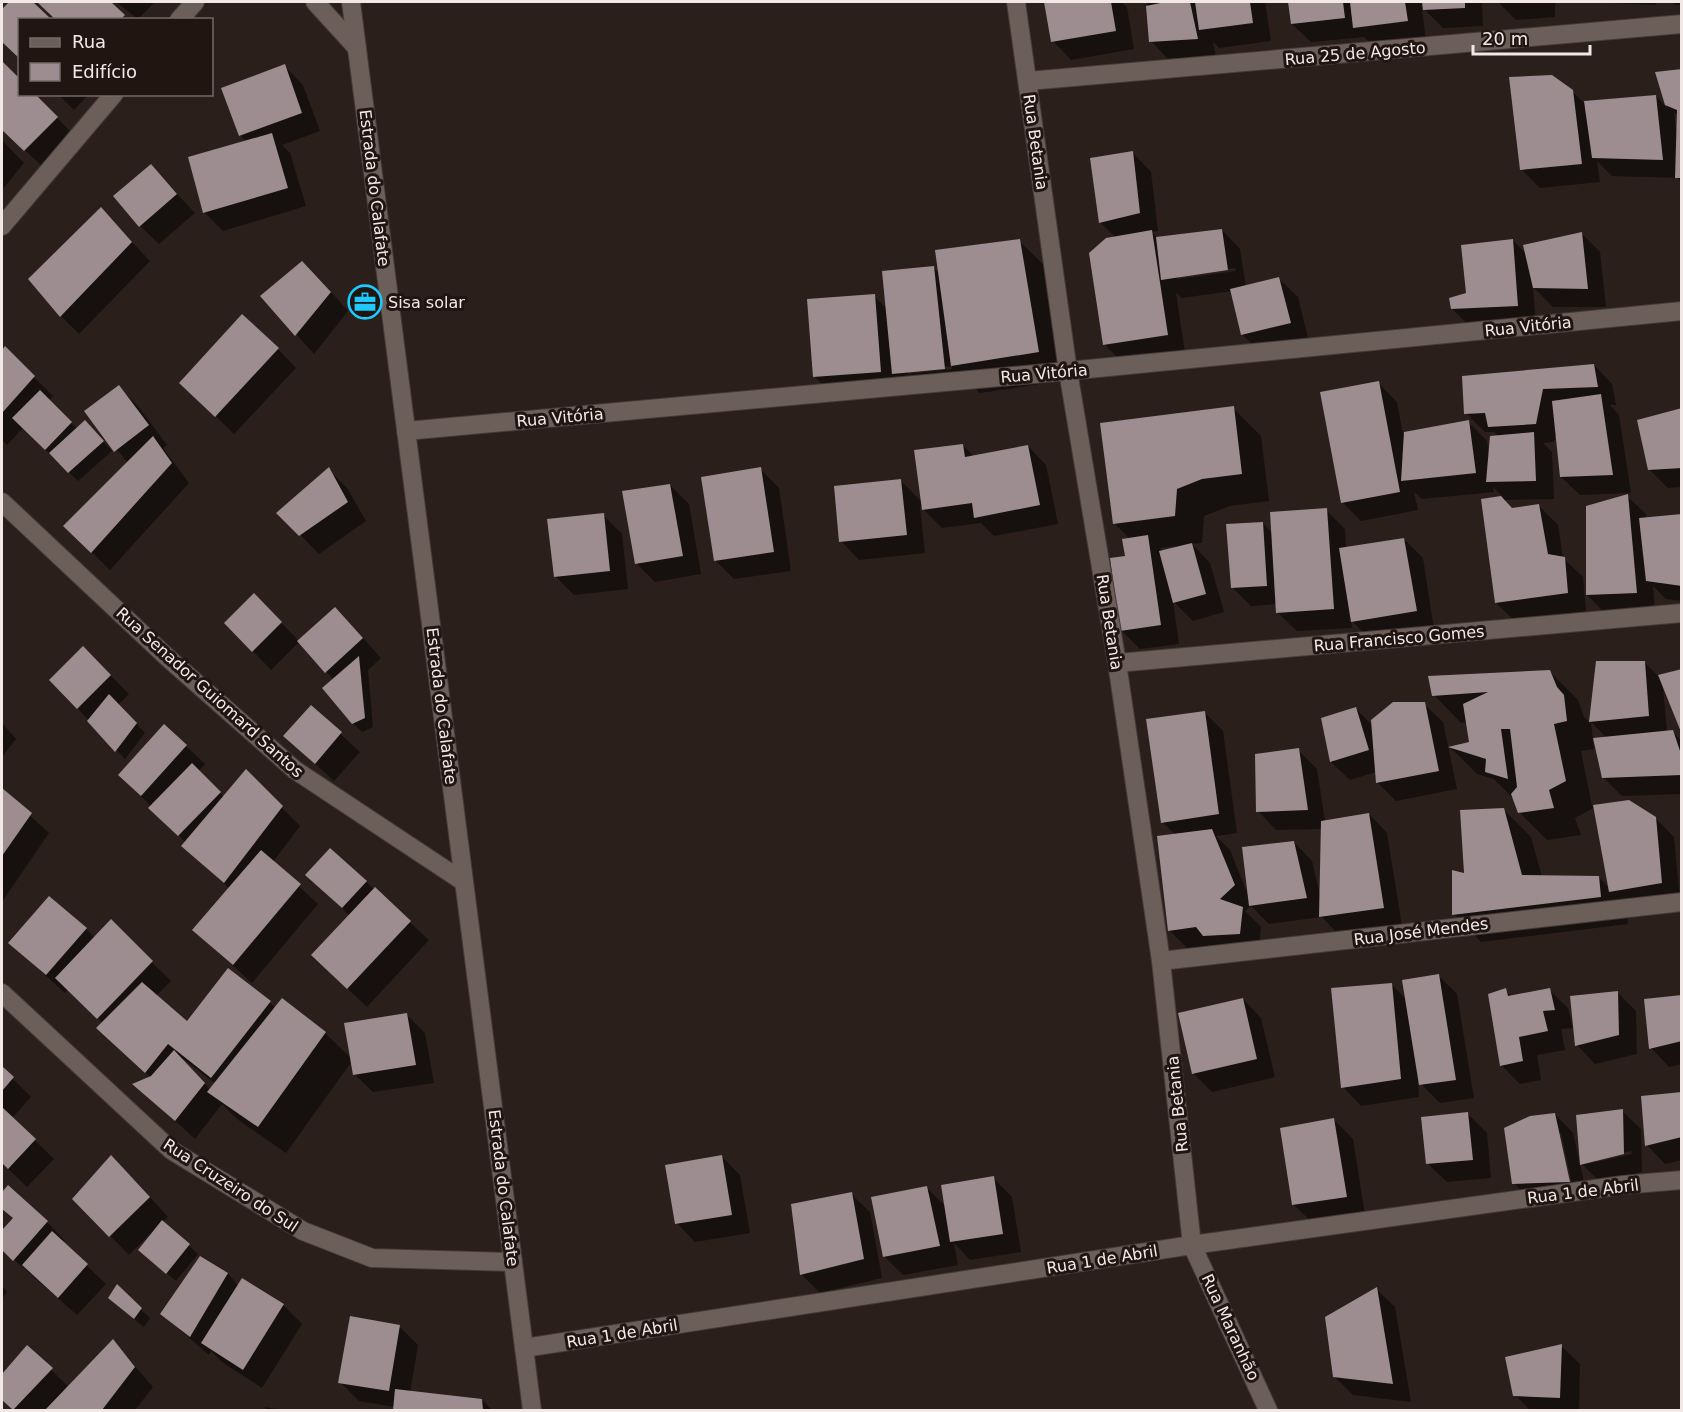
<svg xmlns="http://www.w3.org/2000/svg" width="1683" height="1412" viewBox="0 0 1683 1412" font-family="'DejaVu Sans',sans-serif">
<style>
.shadow{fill:#0007;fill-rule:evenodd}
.building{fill:#9d8d90}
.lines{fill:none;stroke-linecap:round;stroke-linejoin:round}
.minor-casing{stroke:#443a38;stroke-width:20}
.tertiary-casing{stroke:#443a38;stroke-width:20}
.minor{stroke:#6c5e59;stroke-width:18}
.tertiary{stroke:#6c5e59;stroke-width:18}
.labels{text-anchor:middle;stroke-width:6;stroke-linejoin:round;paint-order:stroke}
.street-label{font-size:16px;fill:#f2e9e7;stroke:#211512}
.poi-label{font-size:16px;fill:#f2e9e7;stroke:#211512;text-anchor:start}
</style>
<rect width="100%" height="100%" fill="#2a1f1b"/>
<!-- shadow -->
<g class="shadow">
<polygon points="11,2 31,2 50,20 20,20 20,58 2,40 2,11"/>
<polygon points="39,2 109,2 127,20 57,20"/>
<polygon points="116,2 155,2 138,19"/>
<polygon points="1046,2 1121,2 1127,7 1134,49 1071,60 1053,41"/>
<polygon points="1145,2 1265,2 1271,41 1219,48 1213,42 1216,57 1169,60 1151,41 1150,7"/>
<polygon points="1289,2 1421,2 1426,39 1373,46 1364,37 1311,42 1292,24"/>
<polygon points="1424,2 1482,2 1483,26 1443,28 1424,9"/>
<polygon points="1498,2 1555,2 1555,17 1516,20"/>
<polygon points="1587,2 1655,2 1656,5 1588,2"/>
<polygon points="1671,2 1682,2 1682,5 1675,5"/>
<polygon points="2,63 20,81 20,94 33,94 76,137 44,168 2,129"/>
<polygon points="284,66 303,85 320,131 282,145 290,153 306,206 223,231 204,212 247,142 240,135"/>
<path d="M 1682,70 L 1682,182 L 1677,178 L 1612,176 L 1597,161 L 1600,182 L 1540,188 L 1522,170 L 1572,91 L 1583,102 L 1656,96 L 1668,109 L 1657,73 ZM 1674,112 L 1678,116 L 1678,130 L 1676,130 Z"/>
<polygon points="58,94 89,94 74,110"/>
<polygon points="2,140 24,163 2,190"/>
<path d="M 1133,153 L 1151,172 L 1158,231 L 1152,232 L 1158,239 L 1222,230 L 1240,249 L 1246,287 L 1279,279 L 1298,297 L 1309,342 L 1261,353 L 1242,334 L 1232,291 L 1182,298 L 1176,293 L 1185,353 L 1123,363 L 1104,344 L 1116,238 L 1100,222 ZM 1235,268 L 1236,271 L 1177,279 L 1177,276 Z"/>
<polygon points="151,166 195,213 159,244 140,226"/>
<polygon points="101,209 150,261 79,334 61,316"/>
<polygon points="1581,233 1600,252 1606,307 1553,307 1533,287 1536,325 1471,327 1452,309 1513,240 1526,254"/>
<path d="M 1019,241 L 1047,268 L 1066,380 L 980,393 L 961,375 L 913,392 L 898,377 L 899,390 L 833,395 L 815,377 L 874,296 L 887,309 L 934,268 L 940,274 ZM 952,366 L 952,369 L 908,374 L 908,371 Z"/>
<polygon points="321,281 348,311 314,354 262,296"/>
<polygon points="5,349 53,396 49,401 77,429 94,431 112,451 78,481 23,428 7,445 2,440 2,352"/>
<polygon points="278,349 296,368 234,434 200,401"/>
<polygon points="1594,365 1612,384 1616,405 1610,405 1619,415 1631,493 1580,495 1561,477 1556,434 1554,442 1543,443 1552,452 1554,499 1503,500 1512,510 1539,506 1558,525 1563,558 1583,577 1586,611 1515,621 1496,603 1483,501 1503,497 1493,487 1494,492 1422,499 1414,492 1418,510 1361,521 1342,502 1378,383 1397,402 1403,434 1468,422 1487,441 1489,455 1499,436 1494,432 1485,432 1466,413"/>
<polygon points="119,387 137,405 167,445 163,448 189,483 110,570 65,526 128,463 86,412"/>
<path d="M 1233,408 L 1261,436 L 1269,501 L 1230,506 L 1204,516 L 1202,543 L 1192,544 L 1210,563 L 1224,612 L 1193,621 L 1173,601 L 1179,644 L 1140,649 L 1121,630 L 1130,539 L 1114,523 ZM 1177,546 L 1163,552 L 1160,548 Z"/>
<polygon points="1682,410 1682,487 1668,488 1649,469"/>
<polygon points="963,445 974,457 1028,446 1046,465 1058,524 994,536 981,523 942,528 920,506 925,553 859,560 841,541 901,481 922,502"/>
<polygon points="328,469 347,488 366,521 319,554 279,513"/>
<polygon points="760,469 779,488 791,571 734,579 716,561"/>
<polygon points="670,485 689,504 701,574 655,582 636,563"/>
<polygon points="1627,496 1646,514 1646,519 1682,515 1682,601 1666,599 1653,586 1655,611 1606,614 1587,595"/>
<polygon points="1326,510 1345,529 1346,548 1404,539 1423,558 1434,629 1371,640 1351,620 1352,628 1297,631 1278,613 1277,604 1251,606 1232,587 1263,523 1273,534"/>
<polygon points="603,515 622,534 628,589 574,595 555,576"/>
<polygon points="254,595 299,641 353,627 381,658 368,670 373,727 362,732 353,723 334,680 299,642 271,670 226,623"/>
<polygon points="83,648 129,694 118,705 145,733 125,759 51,680"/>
<polygon points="1644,662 1658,676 1682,671 1663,687 1667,732 1672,732 1682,741 1682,794 1622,796 1603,777 1607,738 1591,722 1594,749 1581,751 1592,806 1629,801 1655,818 1674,837 1680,901 1627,908 1628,924 1481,942 1454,914 1466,875 1504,810 1531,837 1542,877 1599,877 1610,889 1595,807 1575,818 1581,835 1547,840 1519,812 1514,799 1494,779 1477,774 1451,748 1471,743 1467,722 1461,723 1434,695 1550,672 1578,700 1584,717 1590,723 1598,663"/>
<polygon points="1424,704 1443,722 1457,789 1396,801 1377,782 1376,772 1350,780 1331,762 1356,709 1373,726"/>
<polygon points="311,707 360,752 334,781 285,736"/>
<polygon points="1204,712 1223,731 1237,833 1216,836 1230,850 1248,895 1294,842 1312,861 1320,895 1322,829 1276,830 1258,811 1298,750 1317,769 1325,821 1369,814 1387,833 1402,926 1339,935 1322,917 1269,924 1251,906 1245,911 1261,927 1259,952 1223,954 1214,945 1188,949 1169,930 1176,835 1162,822"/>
<polygon points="2,723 16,739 2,757"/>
<polygon points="186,746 205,764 198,772 224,797 246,771 300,826 273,862 318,904 252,983 194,930 230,889 183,846 186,843 139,794"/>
<polygon points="2,790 49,833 2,902"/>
<polygon points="366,882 429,940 367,1007 332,974 350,916 326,893"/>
<path d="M 111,922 L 171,981 L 156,996 L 187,1023 L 228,970 L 276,1008 L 325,1033 L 352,1059 L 407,1015 L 425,1033 L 434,1083 L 373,1092 L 354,1074 L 352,1061 L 286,1153 L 237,1119 L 222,1104 L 195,1139 L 135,1084 L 151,1078 L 117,1047 L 103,1023 L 68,989 L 65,993 L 10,943 L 86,929 L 95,938 ZM 182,1058 L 216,1084 L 211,1090 L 181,1059 Z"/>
<polygon points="1438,975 1457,994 1474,1098 1440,1103 1418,1081 1419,1097 1361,1106 1343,1087 1391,984 1407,1000"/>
<polygon points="1505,990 1512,997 1549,990 1568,1008 1573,1028 1617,992 1636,1011 1637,1054 1595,1064 1577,1045 1575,1028 1561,1029 1565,1050 1537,1055 1541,1080 1520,1084 1501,1065"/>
<polygon points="1682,996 1682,1064 1669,1067 1651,1048"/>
<polygon points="1243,999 1261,1018 1275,1077 1212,1092 1193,1073"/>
<polygon points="2,1068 31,1097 12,1118 54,1159 27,1187 2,1163"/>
<polygon points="1682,1093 1682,1160 1665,1164 1647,1145"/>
<path d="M 1622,1111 L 1641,1129 L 1642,1172 L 1600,1182 L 1580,1162 ZM 1631,1151 L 1632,1154 L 1596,1162 L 1596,1159 Z"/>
<polygon points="1468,1114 1487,1133 1491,1178 1447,1182 1428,1164"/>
<path d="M 1555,1114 L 1573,1133 L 1588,1200 L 1532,1202 L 1514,1183 ZM 1558,1133 L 1561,1133 L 1573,1189 L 1570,1190 Z"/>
<polygon points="1334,1120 1353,1139 1365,1215 1313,1223 1294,1205"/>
<polygon points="722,1157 740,1175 750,1233 695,1242 677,1223"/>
<polygon points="130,1175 168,1217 163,1222 198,1254 176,1281 149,1259 150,1234 129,1255 74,1199"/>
<polygon points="993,1178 1012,1197 1021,1252 970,1260 954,1243 958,1265 903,1275 884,1256 927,1188 946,1207"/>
<polygon points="8,1187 47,1222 65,1241 63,1243 106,1284 77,1315 2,1249 2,1233 14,1219 2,1207 2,1194"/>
<polygon points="851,1194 870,1212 882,1278 820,1293 801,1274"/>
<polygon points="201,1258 228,1274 239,1286 283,1305 302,1324 262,1388 222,1362 211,1351 209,1355 162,1314"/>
<polygon points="2,1286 7,1292 2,1299"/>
<polygon points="117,1287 150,1318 144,1327 119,1307"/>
<polygon points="1376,1289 1395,1307 1411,1402 1353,1395 1334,1376"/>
<polygon points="399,1326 418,1345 410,1393 482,1400 492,1410 395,1410 395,1407 359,1401 340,1382"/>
<polygon points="113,1341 153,1387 135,1410 13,1410 2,1400 2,1376 27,1347 69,1387"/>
<polygon points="1561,1346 1580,1364 1579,1410 1530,1410 1515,1395"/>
<polygon points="265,1407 282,1410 265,1410"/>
</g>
<!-- building -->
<g class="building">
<polygon points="9,2 33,2 52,20 20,20 20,59 2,42 2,9"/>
<polygon points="37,2 111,2 125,15 120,20 56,20"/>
<polygon points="1044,2 1111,2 1116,31 1051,42"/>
<polygon points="1165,2 1190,2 1198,39 1149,42 1146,6"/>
<polygon points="1195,2 1250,2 1253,23 1199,30"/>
<polygon points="1288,2 1343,2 1345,18 1291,24"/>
<polygon points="1350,2 1405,2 1408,21 1353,28"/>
<polygon points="1422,2 1465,2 1465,8 1423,10"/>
<polygon points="2,61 20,79 20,94 35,94 58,117 24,151 2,130"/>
<polygon points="285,64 302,113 239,136 221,88"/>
<polygon points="1682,69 1682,178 1675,178 1677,110 1665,105 1655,72"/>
<polygon points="1552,75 1573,90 1582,164 1520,170 1509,77"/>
<polygon points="1656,95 1663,160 1592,158 1584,101"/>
<polygon points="272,133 288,188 203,213 188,157"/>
<polygon points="1133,151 1140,213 1099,223 1090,158"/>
<polygon points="151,164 177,194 139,227 113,196"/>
<polygon points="101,207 132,242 60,317 28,279"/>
<polygon points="1222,229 1228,270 1161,280 1156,237"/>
<polygon points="1152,230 1168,335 1103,345 1089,253 1106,238"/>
<polygon points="1582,232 1588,289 1533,288 1523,245"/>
<polygon points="1020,239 1039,352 951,366 935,250"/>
<polygon points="1513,239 1518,306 1451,309 1449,298 1466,293 1461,245"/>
<polygon points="302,261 331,292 295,336 260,296"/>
<polygon points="934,266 945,369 892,374 882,271"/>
<polygon points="1279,277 1291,323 1241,335 1230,289"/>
<polygon points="875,294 881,372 813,377 807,299"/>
<polygon points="242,314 279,348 215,417 179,383"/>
<polygon points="5,346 35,376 2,413 2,350"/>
<polygon points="1594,364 1598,387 1543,389 1536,424 1488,427 1485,413 1464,414 1462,376"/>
<polygon points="1379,381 1400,492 1341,503 1320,392"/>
<polygon points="119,385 149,425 114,452 84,411"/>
<polygon points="40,390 72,422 45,450 12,418"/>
<polygon points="1601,394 1613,475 1560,477 1552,401"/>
<polygon points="1234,406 1242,474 1202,479 1177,489 1175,516 1113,524 1100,423"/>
<polygon points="1682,408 1682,468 1648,470 1637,420"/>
<polygon points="85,420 104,441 68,473 49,453"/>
<polygon points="1469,420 1476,473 1401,481 1404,432"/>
<polygon points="1534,432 1536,481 1486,482 1490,436"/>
<polygon points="153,436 172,463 91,553 63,526"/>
<polygon points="963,444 965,457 1028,445 1040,505 974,518 972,503 922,510 914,450"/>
<polygon points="329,467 348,502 299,536 276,513"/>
<polygon points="761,467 774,552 714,561 701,477"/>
<polygon points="901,479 907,535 839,542 834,486"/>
<polygon points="670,484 683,556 635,564 622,491"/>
<polygon points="1628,494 1637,593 1586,595 1586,506"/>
<polygon points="1501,496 1512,508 1539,504 1548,554 1565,557 1568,593 1495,603 1481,499"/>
<polygon points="1327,508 1334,609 1276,613 1270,512"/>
<polygon points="604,513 610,571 554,577 547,519"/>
<polygon points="1682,514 1682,586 1646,581 1639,518"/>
<polygon points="1263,522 1267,586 1231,588 1226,524"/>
<polygon points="1148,535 1161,625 1120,631 1110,558 1125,556 1122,539"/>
<polygon points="1404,538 1417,611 1351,622 1339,548"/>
<polygon points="1192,543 1206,594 1173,603 1159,551"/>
<polygon points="254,593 282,622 252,652 224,623"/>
<polygon points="335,607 363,638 325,673 297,641"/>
<polygon points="83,646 111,675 77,709 49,680"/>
<polygon points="359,656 365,718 352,724 322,688"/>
<polygon points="1596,661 1645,661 1649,716 1589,722"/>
<polygon points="1682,669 1682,732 1681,732 1658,675"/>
<polygon points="1550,670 1557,687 1564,695 1567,721 1554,724 1566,781 1549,790 1554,808 1518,813 1511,794 1517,787 1510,729 1501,729 1508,779 1485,772 1486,759 1448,747 1469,742 1463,704 1488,692 1432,696 1428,676"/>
<polygon points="109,694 137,723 115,752 87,721"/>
<polygon points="1393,702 1425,702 1439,771 1376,783 1371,720"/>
<polygon points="311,705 342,732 315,764 283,736"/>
<polygon points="1356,707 1369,750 1330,762 1321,718"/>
<polygon points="1205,711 1219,814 1161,823 1146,719"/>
<polygon points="164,724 187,745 141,796 118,775"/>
<polygon points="1673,730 1682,757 1682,775 1602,778 1593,738"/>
<polygon points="1299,748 1308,810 1256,812 1255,754"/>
<polygon points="192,763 221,792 178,836 148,808"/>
<polygon points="246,769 283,806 224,883 181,846"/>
<polygon points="2,788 32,813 2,856"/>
<polygon points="1629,800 1656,817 1662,883 1609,892 1593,805"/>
<polygon points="1504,808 1522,875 1599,876 1601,897 1452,915 1452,870 1464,873 1460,810"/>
<polygon points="1369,813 1384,908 1319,917 1321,821"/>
<polygon points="1212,829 1235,885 1220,899 1243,907 1240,934 1203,936 1196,927 1168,931 1157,836"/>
<polygon points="1294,841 1307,898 1249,906 1242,847"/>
<polygon points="330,848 367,881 342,908 305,875"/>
<polygon points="261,850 301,884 233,965 192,930"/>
<polygon points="375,887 411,921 347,989 311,955"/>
<polygon points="49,896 87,928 46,975 8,943"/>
<polygon points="111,919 153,961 97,1019 55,978"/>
<polygon points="228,968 271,1001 211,1078 168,1044 145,1073 96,1028 142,982 187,1021"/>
<polygon points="1439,974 1456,1080 1419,1085 1402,980"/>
<polygon points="1392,983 1401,1079 1341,1088 1331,988"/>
<polygon points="1506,988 1508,996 1550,988 1555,1010 1543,1011 1548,1031 1519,1037 1523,1061 1500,1066 1488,994"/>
<polygon points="1618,991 1619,1035 1575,1046 1570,996"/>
<polygon points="1682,995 1682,1041 1649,1049 1644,999"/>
<polygon points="282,998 326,1032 258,1127 207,1092"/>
<polygon points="1243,998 1257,1059 1192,1074 1178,1013"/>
<polygon points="407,1013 416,1065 353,1075 344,1023"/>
<polygon points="174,1050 205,1083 175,1121 132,1084 151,1076"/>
<polygon points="2,1066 14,1077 2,1091"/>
<polygon points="1682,1092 1682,1137 1645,1146 1641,1096"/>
<polygon points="2,1107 36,1139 8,1169 2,1163"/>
<polygon points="1623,1109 1624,1154 1580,1165 1576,1115"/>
<polygon points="1468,1112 1473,1160 1426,1164 1421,1117"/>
<polygon points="1555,1113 1570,1182 1512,1184 1504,1128 1530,1116"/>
<polygon points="1334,1118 1347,1197 1292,1205 1280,1128"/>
<polygon points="111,1155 150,1197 109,1237 72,1199"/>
<polygon points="722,1155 732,1215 675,1224 665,1165"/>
<polygon points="994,1176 1003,1234 950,1242 941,1185"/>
<polygon points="8,1185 48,1221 13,1261 2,1250 2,1230 13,1218 2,1209 2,1192"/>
<polygon points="927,1186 940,1246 883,1257 871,1197"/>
<polygon points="852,1192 864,1259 800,1275 791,1204"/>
<polygon points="162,1220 190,1244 166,1274 138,1250"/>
<polygon points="52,1231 88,1264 58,1298 22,1265"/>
<polygon points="200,1256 228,1273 190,1337 160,1314"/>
<polygon points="242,1278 284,1304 243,1370 201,1343"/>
<polygon points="117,1284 142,1308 134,1319 108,1298"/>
<polygon points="1377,1287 1393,1384 1333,1377 1325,1317"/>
<polygon points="350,1316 400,1325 389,1391 338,1383"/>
<polygon points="113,1339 135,1367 102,1410 45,1410"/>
<polygon points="1562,1344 1560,1398 1513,1396 1505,1357"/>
<polygon points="27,1345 53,1368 13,1410 2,1400 2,1374"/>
<polygon points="395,1389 482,1399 483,1410 393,1410"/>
</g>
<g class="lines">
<!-- minor casing -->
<g class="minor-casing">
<g id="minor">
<polyline points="315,2 357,48"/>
<polyline points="1016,2 1068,371 1117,663 1161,961 1192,1245 1268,1410"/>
<polyline points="179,20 195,2"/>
<polyline points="1028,81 1682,24"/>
<polyline points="2,226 114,94"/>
<polyline points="406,431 1068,371 1682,311"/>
<polyline points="2,502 168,658 295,770 464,882"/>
<polyline points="1117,663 1682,613"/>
<polyline points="1161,961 1682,902"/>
<polyline points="2,993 171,1150 303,1231 372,1258 513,1262"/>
<polyline points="524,1348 1192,1245 1623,1185 1682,1180"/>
</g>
</g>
<!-- tertiary casing -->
<g class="tertiary-casing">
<polyline id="tertiary" points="351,2 532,1410"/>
</g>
<!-- minor -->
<use href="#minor" class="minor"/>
<!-- tertiary -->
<use href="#tertiary" class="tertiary"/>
</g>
<!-- icons -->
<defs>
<g id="office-ring" transform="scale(1.725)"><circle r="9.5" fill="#211512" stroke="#1dc9fd" stroke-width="1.5"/><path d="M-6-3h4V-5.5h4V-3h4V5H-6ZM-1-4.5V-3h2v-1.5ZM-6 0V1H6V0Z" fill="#1dc9fd"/></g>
</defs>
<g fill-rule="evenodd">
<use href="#office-ring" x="365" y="302"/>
</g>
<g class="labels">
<!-- street labels -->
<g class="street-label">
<text transform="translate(1355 53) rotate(-5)" y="6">Rua 25 de Agosto</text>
<text transform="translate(1036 142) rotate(82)" y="6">Rua Betania</text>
<text transform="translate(375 188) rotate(83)" y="6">Estrada do Calafate</text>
<text transform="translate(1528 326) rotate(-6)" y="6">Rua Vitória</text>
<text transform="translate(1044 373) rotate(-5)" y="6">Rua Vitória</text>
<text transform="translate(560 417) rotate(-5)" y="6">Rua Vitória</text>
<text transform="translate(1110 622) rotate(81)" y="6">Rua Betania</text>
<text transform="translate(1399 638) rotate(-5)" y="6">Rua Francisco Gomes</text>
<text transform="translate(210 692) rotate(42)" y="6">Rua Senador Guiomard Santos</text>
<text transform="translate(442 706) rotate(83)" y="6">Estrada do Calafate</text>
<text transform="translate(1421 931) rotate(-7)" y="6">Rua José Mendes</text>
<text transform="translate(1177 1104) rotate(-96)" y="6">Rua Betania</text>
<text transform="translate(231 1185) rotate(33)" y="6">Rua Cruzeiro do Sul</text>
<text transform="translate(504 1188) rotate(83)" y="6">Estrada do Calafate</text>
<text transform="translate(1583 1191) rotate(-7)" y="6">Rua 1 de Abril</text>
<text transform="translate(1102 1259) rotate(-9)" y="6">Rua 1 de Abril</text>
<text transform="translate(1231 1327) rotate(65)" y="6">Rua Maranhão</text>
<text transform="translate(622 1333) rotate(-9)" y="6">Rua 1 de Abril</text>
</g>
<!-- poi labels -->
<g class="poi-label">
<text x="388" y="308">Sisa solar</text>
</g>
</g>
<!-- border -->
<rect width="1683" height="1412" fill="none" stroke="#f2e9e7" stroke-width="6"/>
<!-- legend -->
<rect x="18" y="18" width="195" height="78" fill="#211512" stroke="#756a67" stroke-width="1.5"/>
<rect x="30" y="38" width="30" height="9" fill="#6c5e59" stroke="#756a67" stroke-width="1.5"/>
<text x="72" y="48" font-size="18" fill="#f2e9e7">Rua</text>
<rect x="30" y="63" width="30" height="18" fill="#9d8d90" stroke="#756a67" stroke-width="1.5"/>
<text x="72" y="78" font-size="18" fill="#f2e9e7">Edifício</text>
<!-- scale -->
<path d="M1473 45v9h117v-9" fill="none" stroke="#f2e9e7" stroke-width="3"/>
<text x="1482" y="45" font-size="18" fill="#f2e9e7" stroke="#211512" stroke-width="4.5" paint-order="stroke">20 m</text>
</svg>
